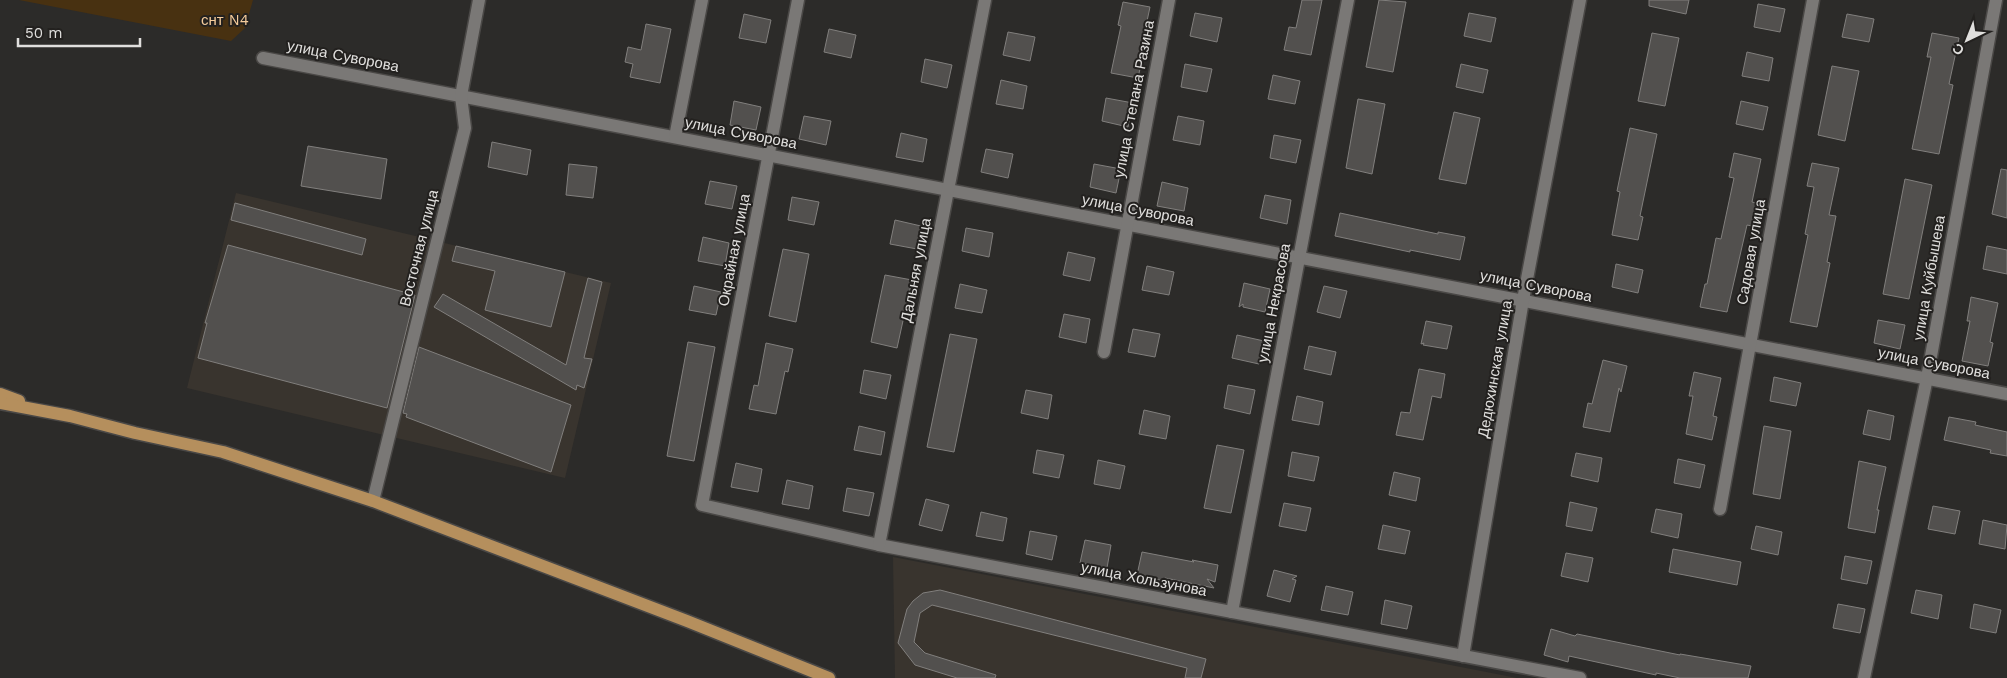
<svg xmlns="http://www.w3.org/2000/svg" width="2007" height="678" viewBox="0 0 2007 678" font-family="'Work Sans',sans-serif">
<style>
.built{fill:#39342e}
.green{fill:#483111}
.building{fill:#52504e;stroke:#817f7d}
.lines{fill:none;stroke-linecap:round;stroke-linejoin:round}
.minor-casing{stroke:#4a4846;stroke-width:15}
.major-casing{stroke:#4a4846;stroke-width:15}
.minor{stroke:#7a7876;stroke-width:12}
.major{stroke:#b58f5d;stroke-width:12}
.labels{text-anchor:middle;stroke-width:4;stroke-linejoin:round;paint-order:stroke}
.park-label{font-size:15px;fill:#f5cc9b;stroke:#23211f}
.street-label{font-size:15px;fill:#e0dfdd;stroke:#23211f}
</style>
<rect width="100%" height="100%" fill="#2c2b29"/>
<!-- built -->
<g class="built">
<polygon points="236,193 611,283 565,478 187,388"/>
<polygon points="893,557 1230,622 1517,678 895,678"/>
</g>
<!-- green -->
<polygon class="green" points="19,0 253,0 245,28 231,41"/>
<!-- building -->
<g class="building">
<polygon points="1302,0 1322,0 1311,55 1284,50 1289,27 1296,28"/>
<polygon points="1379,0 1406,2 1393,72 1366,67"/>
<polygon points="1649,0 1689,0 1686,14 1649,6"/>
<polygon points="1123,2 1150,7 1140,54 1143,55 1138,78 1111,73 1121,26 1118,25"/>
<polygon points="1758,4 1785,9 1780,32 1754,27"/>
<polygon points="1195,13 1222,18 1217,42 1190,36"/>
<polygon points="1469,13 1496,18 1491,42 1464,36"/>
<polygon points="744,14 771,20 766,43 739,38"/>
<polygon points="1847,14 1874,19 1869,42 1842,37"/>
<polygon points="646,24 671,29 660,83 630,77 633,64 625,62 628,47 641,50"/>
<polygon points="829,29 856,35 851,58 824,52"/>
<polygon points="1008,32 1035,37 1030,61 1003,55"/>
<polygon points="1652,33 1679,38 1665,106 1638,101"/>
<polygon points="1932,33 1959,38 1949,84 1953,85 1939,154 1912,149 1931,57 1927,57"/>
<polygon points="1747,52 1773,58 1769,81 1742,76"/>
<polygon points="925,59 952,65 947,88 921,82"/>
<polygon points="1185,64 1212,69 1207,92 1181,87"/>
<polygon points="1461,64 1488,70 1483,93 1456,87"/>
<polygon points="1832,66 1859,71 1845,141 1818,135"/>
<polygon points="1273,75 1300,81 1295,104 1268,99"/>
<polygon points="1001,80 1027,86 1023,109 996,104"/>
<polygon points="1106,98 1133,103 1128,127 1102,121"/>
<polygon points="1358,99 1385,104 1372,174 1346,168"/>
<polygon points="734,101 761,107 756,130 730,125"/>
<polygon points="1741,101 1768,107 1763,130 1736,124"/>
<polygon points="1454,112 1480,118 1466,184 1439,179"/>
<polygon points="804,116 831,121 826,145 799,139"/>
<polygon points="1178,116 1204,121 1200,145 1173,140"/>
<polygon points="1630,128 1657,134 1640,216 1643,217 1638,240 1612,235 1620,192 1617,191"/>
<polygon points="901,133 927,139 923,162 896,157"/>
<polygon points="1274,135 1301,140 1296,163 1270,158"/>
<polygon points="492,142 531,150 527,175 488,167"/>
<polygon points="308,146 387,159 381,199 301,186"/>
<polygon points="986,149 1013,154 1008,178 981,172"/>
<polygon points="1734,153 1761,159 1752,202 1756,203 1752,226 1747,225 1727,312 1700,307 1705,284 1707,284 1716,238 1721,239 1734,178 1729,177"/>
<polygon points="1812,163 1839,168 1829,215 1836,216 1827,262 1830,263 1817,327 1790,322 1808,235 1805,234 1814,187 1807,186"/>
<polygon points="569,164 597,167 593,198 566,195"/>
<polygon points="1094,164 1121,169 1116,193 1090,187"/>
<polygon points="2001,169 2007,170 2007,218 1992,214"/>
<polygon points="1905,179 1932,185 1909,299 1883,294"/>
<polygon points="710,181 737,186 732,209 705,204"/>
<polygon points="1162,182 1188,188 1184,211 1157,206"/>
<polygon points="1265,195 1291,200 1287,224 1260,218"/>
<polygon points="792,197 819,202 814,225 788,220"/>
<polygon points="235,203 366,239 362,255 231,220"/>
<polygon points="1340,213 1438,234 1438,232 1465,237 1460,260 1410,250 1410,252 1335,236"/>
<polygon points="895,220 921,226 917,249 890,244"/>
<polygon points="966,228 993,233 989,257 962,251"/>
<polygon points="703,237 729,243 725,266 698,261"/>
<polygon points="228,245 415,295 387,408 198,358 207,323 205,323"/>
<polygon points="456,246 565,272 551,327 485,310 495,271 452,261"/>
<polygon points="1987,246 2007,250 2007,274 1983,269"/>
<polygon points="783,249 809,254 796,322 769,316"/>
<polygon points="1068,252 1095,258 1090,281 1063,275"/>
<polygon points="1616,264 1643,270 1638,293 1612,287"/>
<polygon points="1147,266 1174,272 1169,295 1142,290"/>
<polygon points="885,275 912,280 897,348 871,342"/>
<polygon points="588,278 602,282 584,358 592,359 584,388 577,385 576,390 434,307 443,294 566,365"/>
<polygon points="1244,283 1270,289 1265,312 1243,307 1243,304 1239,307"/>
<polygon points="960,284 987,290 982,313 955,308"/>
<polygon points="694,286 721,292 716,315 689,310"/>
<polygon points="1324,286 1347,291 1340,318 1317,312"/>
<polygon points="1971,297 1998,303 1990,342 1993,343 1988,366 1962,361 1970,321 1967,321"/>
<polygon points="1064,314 1090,319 1086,343 1059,337"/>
<polygon points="1878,320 1905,325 1900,349 1874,343"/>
<polygon points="1426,321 1452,326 1447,349 1423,345 1424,343 1421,344"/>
<polygon points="1133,329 1160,334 1155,357 1128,352"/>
<polygon points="950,334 977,339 954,452 927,447"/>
<polygon points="1237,335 1264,341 1259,364 1232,358"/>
<polygon points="688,342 715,347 694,461 667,456"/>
<polygon points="766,343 793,349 788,372 785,371 776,414 749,409 754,385 758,386"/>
<polygon points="1309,346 1336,352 1331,375 1304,369"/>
<polygon points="419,347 571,405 551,472 406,417 407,414 403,413"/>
<polygon points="1603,360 1627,366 1621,392 1619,388 1610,432 1583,427 1588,403 1592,404"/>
<polygon points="1419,369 1445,374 1441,398 1432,396 1423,440 1396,435 1401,412 1410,413"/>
<polygon points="864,370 891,375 886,399 860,393"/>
<polygon points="1694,372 1721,378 1713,416 1717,417 1712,440 1686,434 1693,396 1689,396"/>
<polygon points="1774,377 1801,383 1796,406 1770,401"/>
<polygon points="1228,385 1255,390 1250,414 1224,408"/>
<polygon points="1026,390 1052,395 1048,419 1021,413"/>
<polygon points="1297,396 1323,402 1319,425 1292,420"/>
<polygon points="1144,410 1170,416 1166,439 1139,434"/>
<polygon points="1868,410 1894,416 1890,440 1863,434"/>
<polygon points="1949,417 1976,422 1975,425 2007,432 2007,456 1990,453 1991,450 1944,440"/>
<polygon points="859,426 885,432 881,455 854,450"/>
<polygon points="1764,426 1791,431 1780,499 1753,494"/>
<polygon points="1217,445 1244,450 1231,513 1204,508"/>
<polygon points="1037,450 1064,455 1059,478 1033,473"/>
<polygon points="1292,452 1319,457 1314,481 1288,476"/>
<polygon points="1576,453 1602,458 1598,482 1571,476"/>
<polygon points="1678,459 1705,465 1700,488 1674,483"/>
<polygon points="1098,460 1125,466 1120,489 1094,484"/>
<polygon points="1859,461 1886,467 1877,510 1879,510 1875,533 1848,528"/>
<polygon points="736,463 762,469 758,492 731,487"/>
<polygon points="1394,472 1420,478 1416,501 1389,495"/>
<polygon points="787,480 813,486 809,509 782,504"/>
<polygon points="847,488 874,493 869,516 843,511"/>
<polygon points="926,499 949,505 942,531 919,525"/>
<polygon points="1570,502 1597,508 1592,531 1566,526"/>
<polygon points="1284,503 1311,508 1306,531 1279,526"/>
<polygon points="1933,506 1960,511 1955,534 1928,529"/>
<polygon points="1656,509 1682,514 1678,538 1651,532"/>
<polygon points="981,512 1007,518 1003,541 976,536"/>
<polygon points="1983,520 2007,525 2005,549 1979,544"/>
<polygon points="1383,525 1410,531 1405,554 1378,549"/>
<polygon points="1756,526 1782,532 1778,555 1751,549"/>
<polygon points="1030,531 1057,536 1052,560 1026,554"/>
<polygon points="1085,540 1111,545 1107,568 1080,563"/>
<polygon points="1673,549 1741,562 1737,585 1669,572"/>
<polygon points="1142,552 1194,562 1192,560 1218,565 1215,582 1207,579 1214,588 1165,578 1164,581 1137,575"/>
<polygon points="1566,553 1593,558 1588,582 1561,576"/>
<polygon points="1845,556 1872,561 1867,584 1841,579"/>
<polygon points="1274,570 1297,576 1292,579 1296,580 1290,602 1267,596"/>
<polygon points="1326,586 1353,592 1348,615 1321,610"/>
<polygon points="940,590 1206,659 1201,678 1185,678 1187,668 932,605 920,613 914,642 925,653 996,675 995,678 957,678 915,665 898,643 907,609 913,601 923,593"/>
<polygon points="1916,590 1942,595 1938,619 1911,613"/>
<polygon points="1385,600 1412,606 1407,629 1381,624"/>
<polygon points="1838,604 1865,609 1860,633 1833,628"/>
<polygon points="1974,604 2001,610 1996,633 1970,628"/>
<polygon points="1551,629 1575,636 1577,634 1680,655 1680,654 1751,666 1748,678 1680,678 1656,673 1656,675 1569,656 1568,662 1544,655"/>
</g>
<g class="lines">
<!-- minor casing -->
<g class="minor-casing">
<g id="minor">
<polyline points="798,0 702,505 879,545 1580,678"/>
<polyline points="263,58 2007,394"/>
<polyline points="675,137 702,0"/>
<polyline points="1104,352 1169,0"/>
<polyline points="373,501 465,128 461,96 479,0"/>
<polyline points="1720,509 1813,0"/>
<polyline points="879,545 985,0"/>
<polyline points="1232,612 1348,0"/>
<polyline points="1463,656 1523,300 1580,0"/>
<polyline points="1864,678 1927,378 1996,0"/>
</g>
</g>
<!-- major casing -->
<g class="major-casing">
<g id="major">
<polyline points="0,394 19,401"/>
<polyline points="0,403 70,416 135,433 223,452 373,501 687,621 829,678"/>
</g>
</g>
<!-- minor -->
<use href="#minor" class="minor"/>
<!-- major -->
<use href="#major" class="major"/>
</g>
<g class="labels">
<!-- park labels -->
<g class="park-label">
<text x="225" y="25">снт N4</text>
</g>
<!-- street labels -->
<g class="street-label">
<text transform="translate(343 56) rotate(11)" y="5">улица Суворова</text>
<text transform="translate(1134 99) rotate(-79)" y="5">улица Степана Разина</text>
<text transform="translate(741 133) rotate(11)" y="5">улица Суворова</text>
<text transform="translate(1138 210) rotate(11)" y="5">улица Суворова</text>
<text transform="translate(419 248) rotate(-76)" y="5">Восточная улица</text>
<text transform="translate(734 250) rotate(-79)" y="5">Окрайная улица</text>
<text transform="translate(1751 252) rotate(-80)" y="5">Садовая улица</text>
<text transform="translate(916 270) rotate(-79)" y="5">Дальняя улица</text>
<text transform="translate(1929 278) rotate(-80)" y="5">улица Куйбышева</text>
<text transform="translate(1536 286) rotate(11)" y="5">улица Суворова</text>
<text transform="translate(1274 303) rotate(-79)" y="5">улица Некрасова</text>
<text transform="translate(1934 363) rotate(11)" y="5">улица Суворова</text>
<text transform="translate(1495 369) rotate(-80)" y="5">Дедюхинская улица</text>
<text transform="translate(1144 579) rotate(11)" y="5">улица Хользунова</text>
</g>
</g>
<!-- north arrow -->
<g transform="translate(1967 40) rotate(223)" stroke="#23211f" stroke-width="4" paint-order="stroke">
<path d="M0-4L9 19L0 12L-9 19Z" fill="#e0dfdd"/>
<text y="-8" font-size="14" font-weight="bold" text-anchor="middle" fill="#e0dfdd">С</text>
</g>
<!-- scale -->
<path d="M18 38v8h122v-8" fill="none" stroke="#e0dfdd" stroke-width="2.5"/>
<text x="25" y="38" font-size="15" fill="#e0dfdd" stroke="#23211f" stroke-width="4" paint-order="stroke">50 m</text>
</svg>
